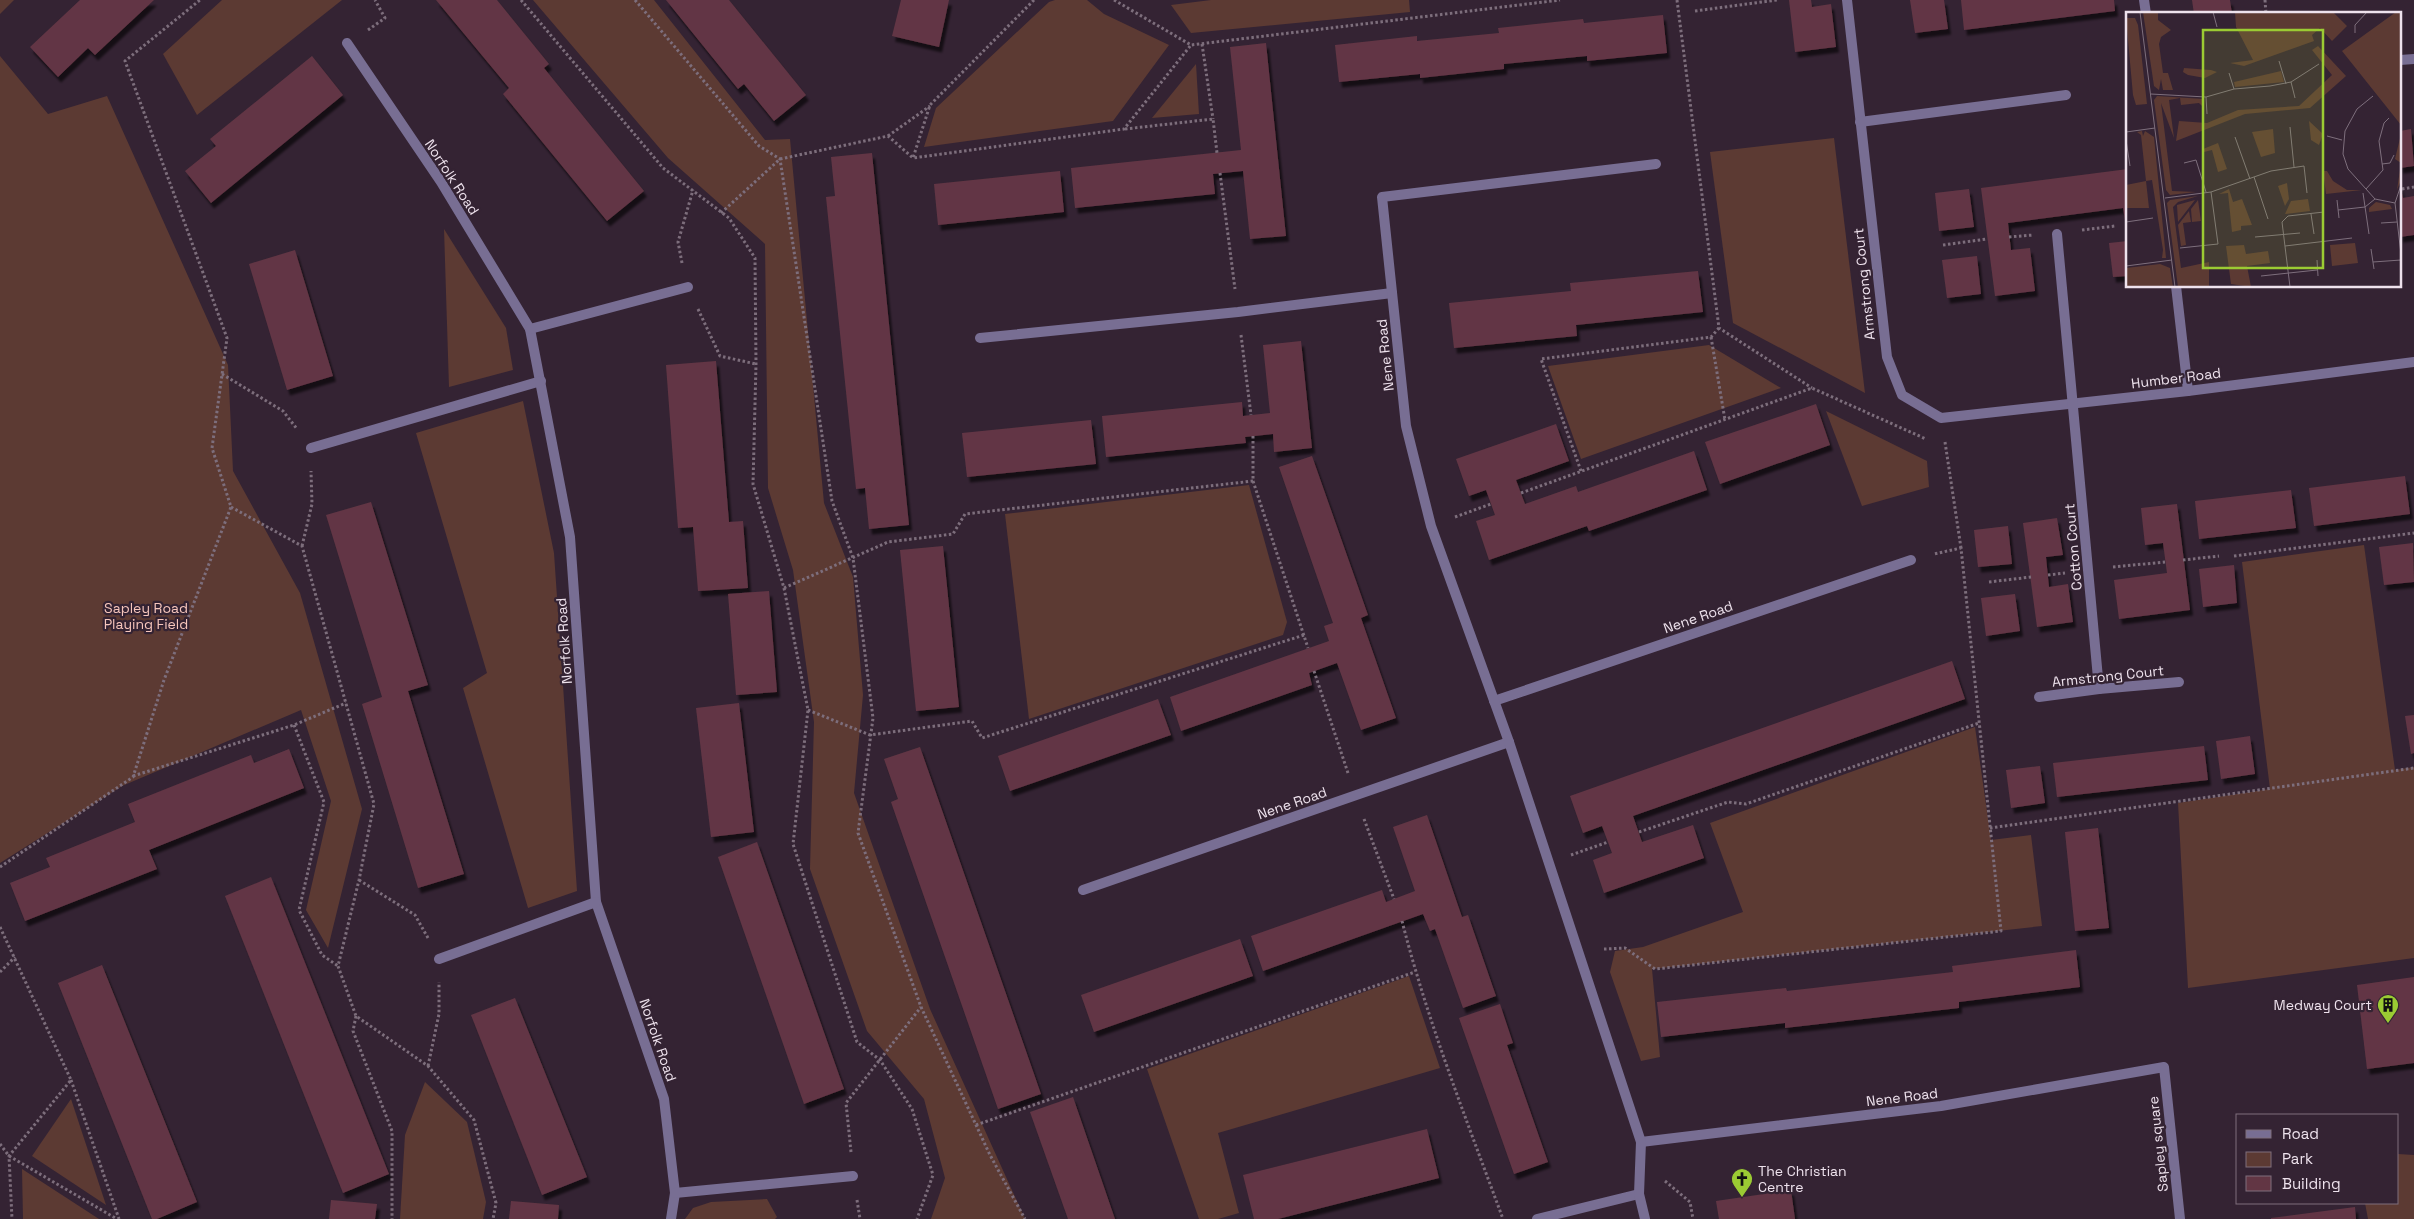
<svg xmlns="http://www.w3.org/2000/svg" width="2414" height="1219" viewBox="0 0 2414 1219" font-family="'Space Grotesk',sans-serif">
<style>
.green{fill:#5c3a33}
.building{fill:#623644;filter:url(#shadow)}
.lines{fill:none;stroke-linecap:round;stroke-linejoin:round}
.path{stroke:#7d6e7c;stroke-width:3;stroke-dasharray:2.5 2.5;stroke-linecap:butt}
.minor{stroke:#786e93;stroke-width:10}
.labels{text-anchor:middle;stroke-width:4.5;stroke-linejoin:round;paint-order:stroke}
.street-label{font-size:14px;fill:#eee2ed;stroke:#342333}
.park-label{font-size:14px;fill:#f7c6bc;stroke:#342333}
.poi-label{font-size:14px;fill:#eee2ed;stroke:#342333;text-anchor:end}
.inset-road{fill:none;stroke:#7e6f7d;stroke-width:1}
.view{fill:#9bcb33;fill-opacity:0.15;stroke:#9bcb33;stroke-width:2.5}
.inset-edge{fill:none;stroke:#eee2ed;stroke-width:2.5}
</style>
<defs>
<filter id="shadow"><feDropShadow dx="3" dy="5.5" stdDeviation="1" flood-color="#0009"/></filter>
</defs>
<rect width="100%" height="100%" fill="#342333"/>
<!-- green -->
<g class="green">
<polygon points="0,0 14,0 0,14"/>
<polygon points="222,0 342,0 197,115 163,54"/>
<polygon points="533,0 654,0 765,140 790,139 824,503 853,577 863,695 854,793 930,1009 1025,1219 931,1219 945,1178 924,1099 867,1031 810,869 814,722 793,570 768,488 765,244 668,158"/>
<polygon points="1055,0 1087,0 1104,14 1169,45 1113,121 924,147 936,108 1049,2"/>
<polygon points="1211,0 1409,0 1410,12 1191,33 1171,5"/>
<polygon points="0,56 48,114 107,96 228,365 233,471 300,593 362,809 328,948 306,910 331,801 301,710 122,786 0,863"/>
<polygon points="1196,64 1199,114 1152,118"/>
<polygon points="1834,138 1865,393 1733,323 1710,152"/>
<polygon points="444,229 506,328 513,370 449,387"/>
<polygon points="1709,345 1781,388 1581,459 1548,366"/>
<polygon points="523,401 554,553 577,891 528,908 463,688 487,673 416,433"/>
<polygon points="1826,411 1927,461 1929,487 1862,506"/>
<polygon points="1249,485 1287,622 1283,635 1029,719 1005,514"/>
<polygon points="2364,545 2395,770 2414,767 2414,958 2188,988 2178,803 2270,789 2242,562"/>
<polygon points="1975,727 1991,840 2031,835 2042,926 1652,969 1660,1057 1641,1061 1610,972 1615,951 1643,947 1743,912 1710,823"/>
<polygon points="1409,976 1440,1068 1218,1133 1239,1213 1218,1219 1199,1219 1147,1069"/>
<polygon points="425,1082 467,1122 486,1202 483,1219 400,1219 405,1135"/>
<polygon points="71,1099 106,1205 32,1156"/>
<polygon points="2398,1154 2414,1155 2414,1219 2368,1219 2365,1203 2398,1203"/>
<polygon points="22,1169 99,1219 23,1219"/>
<polygon points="767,1199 777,1217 775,1219 685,1219 693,1208 711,1202"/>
</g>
<!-- building -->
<g class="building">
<polygon points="80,0 154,0 95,55 88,48 58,77 30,47"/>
<polygon points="436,0 497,0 549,64 544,68 644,191 607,221 503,94 509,88"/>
<polygon points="666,0 729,0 806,95 774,121 744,84 738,89"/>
<polygon points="901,0 949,0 939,47 892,36"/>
<polygon points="1789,0 1811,0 1812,7 1831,4 1836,47 1795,52"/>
<polygon points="1910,0 1944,0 1948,29 1915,33"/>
<polygon points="1961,0 2114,0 2115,11 1964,30"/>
<polygon points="2192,0 2230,0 2232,14 2194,14"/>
<polygon points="1663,15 1667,53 1587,61 1587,56 1504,64 1504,69 1420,78 1420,74 1339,82 1335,45 1417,36 1417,41 1499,33 1498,28 1583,19 1584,23"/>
<polygon points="1266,43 1286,236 1250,239 1243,171 1213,174 1215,194 1075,208 1071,168 1241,150 1230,47"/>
<polygon points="312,56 343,95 211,203 185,171 216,146 210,139"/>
<polygon points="2411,129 2414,166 2400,168 2400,131"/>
<polygon points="872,153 909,525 869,529 865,488 856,489 826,197 835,196 831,157"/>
<polygon points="2128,169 2128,239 2123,208 2008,223 2011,250 2030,248 2035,291 1995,296 1981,188"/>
<polygon points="1060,171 1064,212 938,225 934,184"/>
<polygon points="2400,185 2403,198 2414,196 2414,235 2400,237"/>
<polygon points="1969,189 1974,227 1939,231 1935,193"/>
<polygon points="2128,241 2128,276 2113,277 2109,243"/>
<polygon points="295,250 333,376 287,390 249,264"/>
<polygon points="1977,256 1981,294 1947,298 1942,260"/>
<polygon points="1698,271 1703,312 1576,325 1577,336 1454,348 1449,303 1571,291 1570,283"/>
<polygon points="1301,341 1312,448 1274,452 1273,434 1245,437 1246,443 1106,457 1102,416 1242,402 1243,416 1270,413 1263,345"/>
<polygon points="716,361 729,522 743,521 748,588 698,591 693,527 678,528 666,365"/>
<polygon points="1816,404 1830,445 1720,484 1705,442"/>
<polygon points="1091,420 1096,464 967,477 962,433"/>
<polygon points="1556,424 1569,461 1516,480 1525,504 1576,486 1578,492 1694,451 1707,490 1589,531 1587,526 1489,560 1476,521 1495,515 1486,490 1469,496 1456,459"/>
<polygon points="1312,456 1368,615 1361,618 1396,718 1361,730 1337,663 1309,673 1312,685 1181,731 1170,697 1329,641 1324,626 1333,623 1279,467"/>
<polygon points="2405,476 2410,514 2314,526 2309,488"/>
<polygon points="2291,490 2296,528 2199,539 2195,501"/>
<polygon points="371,502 428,685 408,691 464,874 418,888 362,704 382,697 326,515"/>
<polygon points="2177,504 2190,610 2119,619 2114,580 2167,573 2163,543 2145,545 2141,508"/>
<polygon points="2057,518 2063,555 2046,557 2049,587 2068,584 2073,622 2037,627 2023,523"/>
<polygon points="2008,526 2012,564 1978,567 1974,530"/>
<polygon points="2413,543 2414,582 2384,585 2379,547"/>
<polygon points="943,546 959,707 916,711 900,550"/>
<polygon points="2234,565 2237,603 2203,607 2199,569"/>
<polygon points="769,591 777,692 736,695 728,594"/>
<polygon points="2015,594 2020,631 1986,636 1981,598"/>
<polygon points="1952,661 1965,699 1633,816 1642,842 1693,825 1704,858 1604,893 1593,860 1612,853 1602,826 1583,833 1570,796"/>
<polygon points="1158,699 1171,735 1010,791 998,756"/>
<polygon points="739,703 754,832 711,837 696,708"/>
<polygon points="2414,715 2414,753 2411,754 2405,716"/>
<polygon points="2250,736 2255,774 2221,779 2216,741"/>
<polygon points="2204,746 2208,780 2057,797 2053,763"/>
<polygon points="920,747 1041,1094 998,1109 891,802 898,799 884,759"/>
<polygon points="289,749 304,788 149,850 157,869 25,921 10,883 50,867 46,858 135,822 128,804 251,755 254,763"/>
<polygon points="2040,766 2045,803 2011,808 2006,770"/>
<polygon points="1427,815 1462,917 1468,915 1496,996 1463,1008 1435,929 1430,931 1423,914 1263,971 1251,936 1382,890 1386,902 1415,891 1393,827"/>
<polygon points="2098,828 2109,928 2075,931 2065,832"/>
<polygon points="757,842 844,1089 804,1104 718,857"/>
<polygon points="271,877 389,1174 343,1193 225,896"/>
<polygon points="1240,939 1253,976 1094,1032 1081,995"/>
<polygon points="2076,950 2080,987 1959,1002 1959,1008 1785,1028 1785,1023 1661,1037 1657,1002 1786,988 1787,991 1953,972 1952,966"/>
<polygon points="102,965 197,1202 157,1219 152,1219 58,983"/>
<polygon points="2414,977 2414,1063 2367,1069 2357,985"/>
<polygon points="515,998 587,1177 542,1195 471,1015"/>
<polygon points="1500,1004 1513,1043 1507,1045 1548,1162 1514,1174 1459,1018"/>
<polygon points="1073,1097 1115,1219 1068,1219 1030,1112"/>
<polygon points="1427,1129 1439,1178 1278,1219 1254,1219 1243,1175"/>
<polygon points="1791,1190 1795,1219 1719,1219 1716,1201"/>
<polygon points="331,1200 377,1204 375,1219 329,1219"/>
<polygon points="511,1201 559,1205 558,1219 509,1219"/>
<polygon points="2355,1207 2356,1219 2271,1219 2271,1218"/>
</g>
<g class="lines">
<!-- path -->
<g class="path">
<polyline points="521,0 663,168 729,218 755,258 756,364 753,484 784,588 808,710 793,844 857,1042 880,1060 912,1109 933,1175 917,1219"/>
<polyline points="635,0 759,146 780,159 832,501 853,558 873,718 858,833 921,1007 990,1155 1025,1219"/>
<polyline points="1034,0 930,105 913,158 1124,129 1191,45"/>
<polyline points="1114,0 1191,45 1560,0"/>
<polyline points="1677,0 1719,328 1812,388"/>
<polyline points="2265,0 2266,14"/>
<polyline points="1695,11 1777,0"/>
<polyline points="368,30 385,18 375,0"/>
<polyline points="1202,44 1213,119"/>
<polyline points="1125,129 1213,119 1217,153"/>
<polyline points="888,136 930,106"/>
<polyline points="1220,173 1235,289"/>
<polyline points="2402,189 2414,187"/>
<polyline points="721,213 780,159 888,136 913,158"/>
<polyline points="2082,230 2115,226"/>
<polyline points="2009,237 2033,235"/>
<polyline points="1943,245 1987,239"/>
<polyline points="682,263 678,242 693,190"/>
<polyline points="698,309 720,356 756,364"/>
<polyline points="1241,335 1251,415"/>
<polyline points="1711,337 1725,420"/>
<polyline points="222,374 283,411 297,429"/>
<polyline points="1253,436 1253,481 1308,648"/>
<polyline points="1945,442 1961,548"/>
<polyline points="1581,471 1541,359 1711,337 1719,328"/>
<polyline points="1521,493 1812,388 1926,439"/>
<polyline points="231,507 302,546 374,804 359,880 338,966 356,1016 428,1066 474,1120 496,1203 493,1219"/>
<polyline points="1455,517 1491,504"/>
<polyline points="302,546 312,504 311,471"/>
<polyline points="2234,556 2414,533"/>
<polyline points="2183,560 2219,556"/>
<polyline points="2113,567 2165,562"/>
<polyline points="2048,575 2065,573"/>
<polyline points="1989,582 2031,577"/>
<polyline points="784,588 888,542 953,534 965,514 1253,481"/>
<polyline points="1314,671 1348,773"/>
<polyline points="808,710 870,735 972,721 982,738 1304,635"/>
<polyline points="294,725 324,802 299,910 322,955 338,966"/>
<polyline points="133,776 294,725 346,703"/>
<polyline points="1364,819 1394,899"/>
<polyline points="1990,828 2414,768"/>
<polyline points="1639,832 1728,802 1746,804 1979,723"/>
<polyline points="1571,855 1608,842"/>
<polyline points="0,867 133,777 164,680 231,507 212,448 227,338 125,61 200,0"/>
<polyline points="359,880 415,915 428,938"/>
<path d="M 1402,921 C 1428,1023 1467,1121 1503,1219"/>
<polyline points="0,927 71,1080 9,1156 12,1219"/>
<polyline points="1604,949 1625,948 1655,969 2001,931 1961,548 1934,554"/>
<polyline points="0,972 15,957"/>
<polyline points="356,1016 353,1031 392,1131 392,1219"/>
<polyline points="428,1066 439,1014 439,982"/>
<polyline points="71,1080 119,1219"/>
<polyline points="976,1125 1415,972"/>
<polyline points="0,1144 9,1156 117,1219"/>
<polyline points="851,1152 846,1103 921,1007"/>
<polyline points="1665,1181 1690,1202 1693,1219"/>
<polyline points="857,1200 860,1219"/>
</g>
<!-- minor -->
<g class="minor">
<polyline points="1847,0 1887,357 1902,395 1941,418 2188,391 2414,362"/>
<polyline points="2144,0 2146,14"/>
<polyline points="347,43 441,182 530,329 570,537 596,902 664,1099 675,1193 671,1219"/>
<polyline points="2400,60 2414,59"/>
<polyline points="1860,122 2066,95"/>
<polyline points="2057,234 2099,689"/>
<polyline points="2176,286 2188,391"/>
<polyline points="530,329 688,287"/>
<polyline points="980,338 1238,312 1392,293"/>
<polyline points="311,448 541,381"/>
<polyline points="2039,697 2099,689 2179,682"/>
<polyline points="1494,701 1911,560"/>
<polyline points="1083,890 1509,742"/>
<polyline points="439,959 596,902"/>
<polyline points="1641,1142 1941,1106 2164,1067 2180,1219"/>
<polyline points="675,1193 853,1176"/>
<polyline points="1537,1219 1639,1194"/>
<polyline points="1645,1219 1639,1194 1641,1142 1509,742 1431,526 1406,426 1382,197 1656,164"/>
</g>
</g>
<!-- icons -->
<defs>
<g id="building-pin" transform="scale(1.125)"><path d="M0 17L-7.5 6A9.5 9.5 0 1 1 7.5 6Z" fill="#9bcb33" stroke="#342333"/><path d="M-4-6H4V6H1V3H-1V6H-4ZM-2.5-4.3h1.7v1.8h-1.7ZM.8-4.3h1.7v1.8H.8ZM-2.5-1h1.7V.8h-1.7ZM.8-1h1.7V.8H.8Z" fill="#111"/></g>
<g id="church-pin" transform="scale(1.125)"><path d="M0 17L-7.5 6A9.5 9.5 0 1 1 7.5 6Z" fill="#9bcb33" stroke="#342333"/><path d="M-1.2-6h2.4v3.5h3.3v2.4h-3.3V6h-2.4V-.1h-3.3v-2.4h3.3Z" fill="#111"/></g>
</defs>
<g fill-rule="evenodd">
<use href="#building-pin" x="2388" y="1005"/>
<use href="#church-pin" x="1742" y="1179"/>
</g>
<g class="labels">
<!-- street labels -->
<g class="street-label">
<text transform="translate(452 177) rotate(57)" y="5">Norfolk Road</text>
<text transform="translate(1864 284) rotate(-96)" y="5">Armstrong Court</text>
<text transform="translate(1385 355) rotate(-96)" y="5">Nene Road</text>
<text transform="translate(2176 378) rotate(-7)" y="5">Humber Road</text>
<text transform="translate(2073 547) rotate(-95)" y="5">Cotton Court</text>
<text transform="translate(1698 617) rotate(-19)" y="5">Nene Road</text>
<text transform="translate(564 641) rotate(-94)" y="5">Norfolk Road</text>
<text transform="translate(2108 676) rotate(-6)" y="5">Armstrong Court</text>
<text transform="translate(1292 803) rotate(-19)" y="5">Nene Road</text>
<text transform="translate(658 1040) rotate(71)" y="5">Norfolk Road</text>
<text transform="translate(1902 1097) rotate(-7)" y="5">Nene Road</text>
<text transform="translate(2158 1144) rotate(-96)" y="5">Sapley square</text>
</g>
<!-- park labels -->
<g class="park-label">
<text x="146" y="613">Sapley Road<tspan x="146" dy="16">Playing Field</tspan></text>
</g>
<!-- poi labels -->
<g class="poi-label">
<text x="2372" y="1010">Medway Court</text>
<text x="1758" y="1176" text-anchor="start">The Christian<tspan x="1758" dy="16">Centre</tspan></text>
</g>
</g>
<!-- overview -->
<g transform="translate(2126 12)">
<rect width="275" height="275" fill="#342333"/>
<path d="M 17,0 L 32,0 L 32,8 L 45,18 L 35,25 L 33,32 L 37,61 L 42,61 L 47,78 L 37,78 L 35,67 L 33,78 L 28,74 ZM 109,0 L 207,0 L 221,14 L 206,29 L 194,16 L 186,23 L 188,29 L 118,54 L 104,51 L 127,48 L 110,15 ZM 270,0 L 275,0 L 275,113 L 216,39 ZM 0,6 L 9,6 L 12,13 L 21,92 L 10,93 L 7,83 ZM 192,34 L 220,64 L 184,96 L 119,102 L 50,129 L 53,109 L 81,111 L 112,98 L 173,94 L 206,63 L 186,38 ZM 58,56 L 85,58 L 91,60 L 79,66 L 62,63 L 57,60 ZM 155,59 L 158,70 L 109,75 L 108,70 ZM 31,84 L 78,87 L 77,95 L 73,91 L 55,93 L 54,86 L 43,88 L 48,126 L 35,91 L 46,179 L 70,180 L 44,183 L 40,178 L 28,88 ZM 183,109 L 197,122 L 193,133 L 185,128 ZM 147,117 L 149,141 L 135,145 L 126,120 ZM 16,119 L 17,124 L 19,119 L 28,125 L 40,246 L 36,246 L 37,238 L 26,168 L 20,169 L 23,196 L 0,196 L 0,173 L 20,169 L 15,123 L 11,120 ZM 275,122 L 275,168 L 271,178 L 275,151 L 269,147 ZM 92,131 L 101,157 L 92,160 L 86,138 L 78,140 L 77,137 ZM 197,159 L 201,159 L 207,169 L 221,178 L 236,178 L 200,182 ZM 161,171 L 163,187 L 159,194 L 152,174 ZM 103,177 L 107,190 L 116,187 L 126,213 L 115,214 L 115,218 L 106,220 L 102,181 L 93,182 ZM 72,184 L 52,190 L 47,195 L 55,256 L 83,250 L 83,275 L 52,275 L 41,191 L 44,188 ZM 182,187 L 184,199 L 159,202 L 165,189 ZM 69,188 L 52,210 L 51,193 ZM 72,188 L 75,209 L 66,210 L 65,197 ZM 250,190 L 264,193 L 266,197 L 243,200 L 243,196 ZM 63,199 L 65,210 L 57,211 L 60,233 L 55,234 L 52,213 ZM 229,231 L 232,251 L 206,254 L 204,233 ZM 118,233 L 120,242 L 142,239 L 144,251 L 121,254 L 125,275 L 105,272 L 100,234 ZM 34,252 L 44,256 L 47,275 L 0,275 L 0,256 Z" fill="#5c3a33"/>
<path class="inset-road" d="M 14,0 L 49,275M 87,0 L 91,15M 229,21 L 229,13 L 241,0M 153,49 L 160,72M 103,61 L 108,77M 165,70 L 169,86M 25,82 L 80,85 L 108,77 L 144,74 L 165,70 L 193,52M 247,84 L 231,97 L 219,119 L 217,142 L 222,157 L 249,187 L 269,191M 80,85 L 81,102M 164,115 L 168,155M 0,120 L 29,116M 201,124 L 216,128M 109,125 L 124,167M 0,128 L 4,154M 58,151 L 70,148 L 80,180M 256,152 L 264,151 L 268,143M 128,165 L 142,207M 275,173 L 269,191 L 275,242M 240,177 L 257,158 L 253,129 L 258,111 L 263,106M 237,181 L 243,222M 39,186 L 85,180 L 145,159 L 178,154 L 181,181M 211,188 L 213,206M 212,198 L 239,195 L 249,187M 185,202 L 188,222M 0,210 L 27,206M 255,211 L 271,210M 129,225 L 174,221M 159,234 L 226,226M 54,236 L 92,232 L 85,180M 245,237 L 248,257M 191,248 L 192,264M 247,250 L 275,248M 0,254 L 46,248M 135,264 L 191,258M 164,275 L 156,210 L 162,204 L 198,200"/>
<path class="view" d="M 77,18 L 197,18 L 197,256 L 77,256 Z"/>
<rect width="275" height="275" class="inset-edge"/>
</g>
<!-- legend -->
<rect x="2236" y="1114" width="162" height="90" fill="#342333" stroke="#7e6f7d"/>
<rect x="2246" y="1130" width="25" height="8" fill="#786e93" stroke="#7e6f7d"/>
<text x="2282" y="1139" font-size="15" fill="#eee2ed">Road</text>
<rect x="2246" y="1152" width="25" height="15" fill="#5c3a33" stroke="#7e6f7d"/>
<text x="2282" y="1164" font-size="15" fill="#eee2ed">Park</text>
<rect x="2246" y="1176" width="25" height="15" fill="#623644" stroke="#7e6f7d"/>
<text x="2282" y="1189" font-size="15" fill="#eee2ed">Building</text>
</svg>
